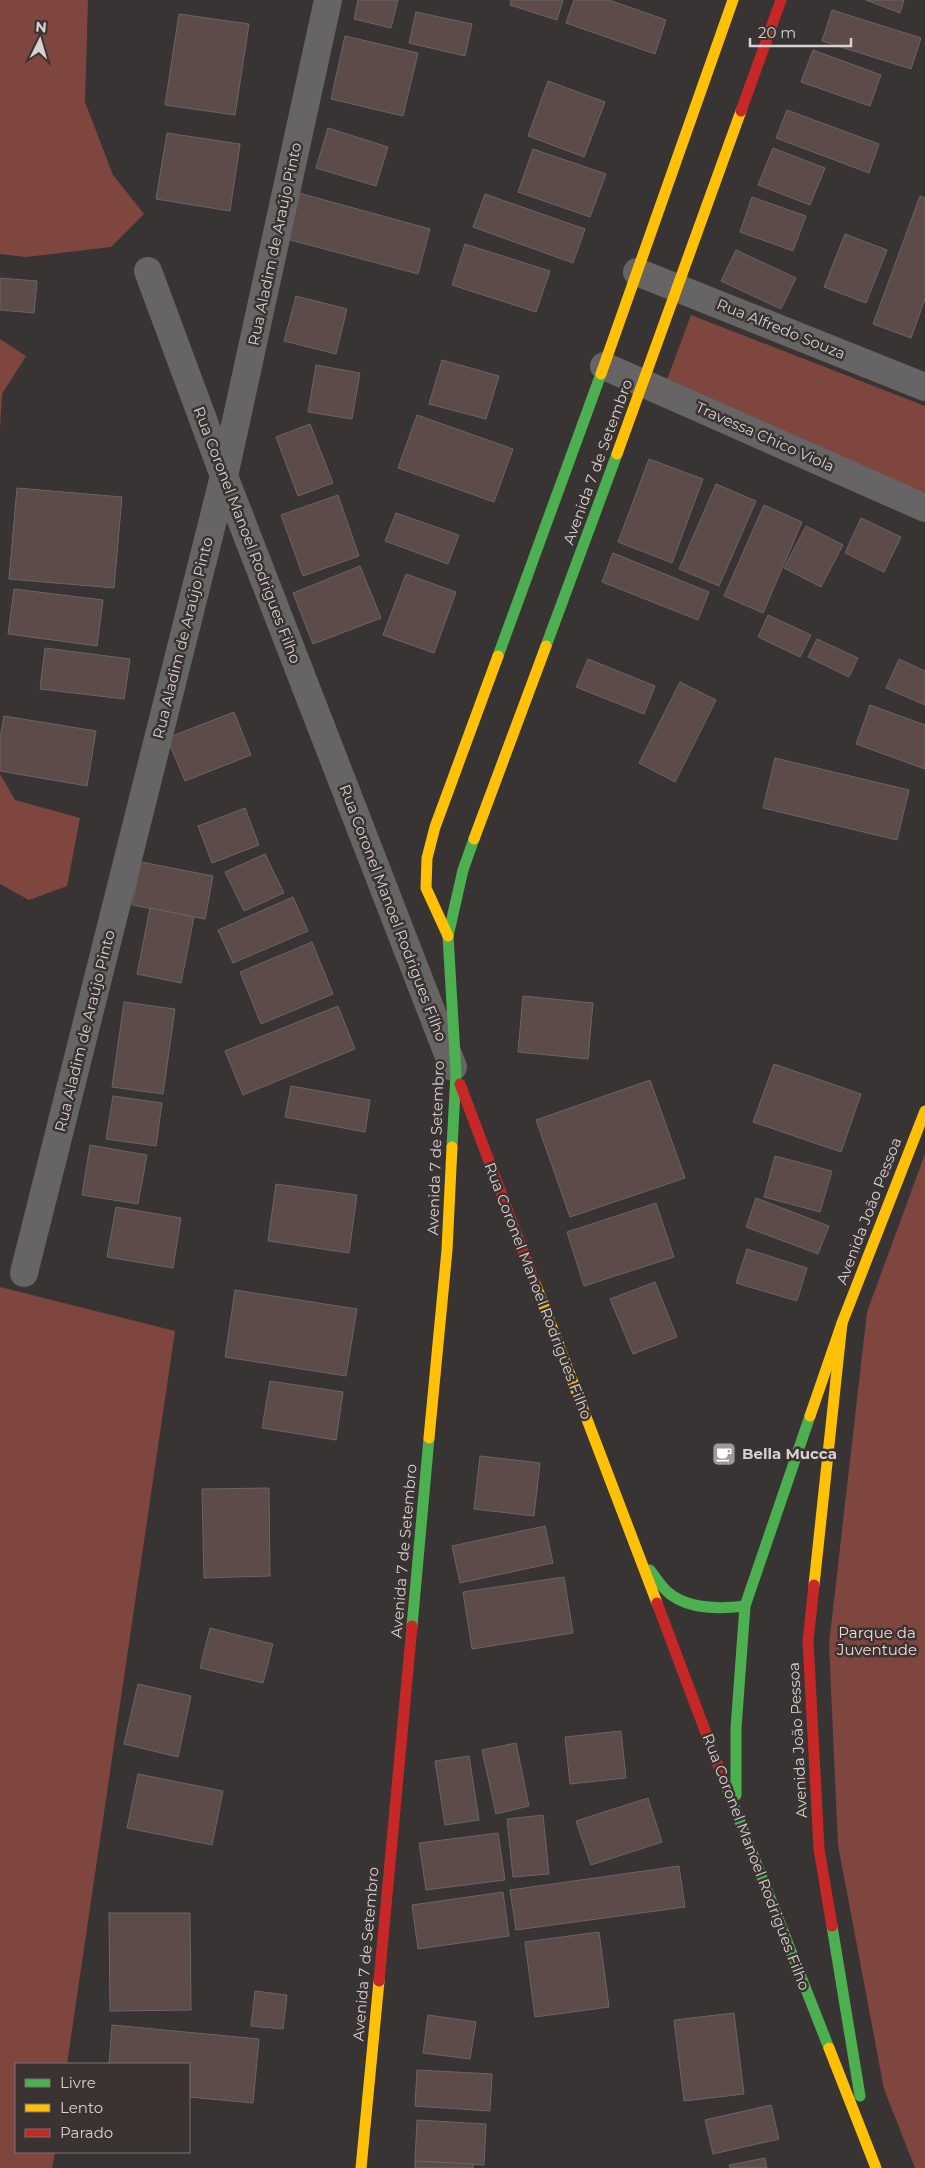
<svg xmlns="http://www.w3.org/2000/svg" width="925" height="2168" viewBox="0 0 925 2168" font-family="Montserrat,sans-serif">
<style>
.green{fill:#7e463e}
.building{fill:#5c4b49;stroke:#696665}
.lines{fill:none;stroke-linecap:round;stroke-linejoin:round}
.street{stroke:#666464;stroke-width:28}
.fast{stroke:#4caf50;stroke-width:11}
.slow{stroke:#ffc107;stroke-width:11}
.jam{stroke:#c62828;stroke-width:11}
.labels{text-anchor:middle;stroke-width:5;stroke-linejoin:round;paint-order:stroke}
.street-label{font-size:15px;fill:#d6d1d0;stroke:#3b3332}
.poi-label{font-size:15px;font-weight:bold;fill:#d6d1d0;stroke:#3b3332;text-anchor:start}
.park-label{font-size:15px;fill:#f1d7d3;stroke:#3b3332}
</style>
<rect width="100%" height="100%" fill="#393434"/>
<!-- green -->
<g class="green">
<polygon points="0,0 88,0 85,102 113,175 144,214 111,247 26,257 0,254"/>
<polygon points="691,315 925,406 925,493 665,385"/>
<polygon points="0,339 26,356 2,394 0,429"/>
<polygon points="0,774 15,800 80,818 67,886 29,900 0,884"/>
<polygon points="925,1154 925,2168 915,2168 884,2089 838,1845 829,1644 867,1312"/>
<polygon points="0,1287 175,1331 67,2064 16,2064 16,2152 55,2152 52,2168 0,2168"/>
</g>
<!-- building -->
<g class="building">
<polygon points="358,0 398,0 391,28 354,19"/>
<polygon points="511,0 563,0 557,20 510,5"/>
<polygon points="574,0 609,0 666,20 655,54 566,23"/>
<polygon points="866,0 904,0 900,13"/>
<polygon points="832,10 921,38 911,69 822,41"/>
<polygon points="416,12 472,24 465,56 409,43"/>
<polygon points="179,14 249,24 235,115 165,105"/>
<polygon points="345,36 418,53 403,116 331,99"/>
<polygon points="813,50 881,75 870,106 801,82"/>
<polygon points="548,81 605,102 584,157 528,136"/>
<polygon points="787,110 879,144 869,173 776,138"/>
<polygon points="328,128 388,147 376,186 316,168"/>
<polygon points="167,133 240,144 230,211 156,199"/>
<polygon points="773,148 825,168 810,205 758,185"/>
<polygon points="533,149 606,174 590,217 518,192"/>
<polygon points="299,193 430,229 418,274 287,239"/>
<polygon points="485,194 585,229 573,263 473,227"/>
<polygon points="920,196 925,198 925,299 911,338 873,324"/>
<polygon points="752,197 806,216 793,251 740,232"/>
<polygon points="845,234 887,250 866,303 824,287"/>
<polygon points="465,244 550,271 536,312 452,285"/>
<polygon points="736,250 796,278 781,309 721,281"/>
<polygon points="0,278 37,281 34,313 0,310"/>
<polygon points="296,296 347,309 336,354 284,341"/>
<polygon points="442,360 499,376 486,419 429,404"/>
<polygon points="316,365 360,373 352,419 308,412"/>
<polygon points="417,415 513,449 494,502 398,468"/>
<polygon points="310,424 333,483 298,496 276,437"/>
<polygon points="649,459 703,479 672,563 618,542"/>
<polygon points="716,484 756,501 719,586 679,569"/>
<polygon points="17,488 122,497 114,588 9,579"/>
<polygon points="338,495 359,556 303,576 281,515"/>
<polygon points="764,505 802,522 763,613 724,596"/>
<polygon points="396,513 459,535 448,564 385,541"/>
<polygon points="861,518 901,537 884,572 845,553"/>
<polygon points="806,526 843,545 821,587 784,568"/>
<polygon points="613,553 709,592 698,620 602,582"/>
<polygon points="360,566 381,618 313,644 293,593"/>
<polygon points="406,574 456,592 434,653 383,635"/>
<polygon points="14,589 103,600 97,646 8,634"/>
<polygon points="768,615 811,635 800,657 758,637"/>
<polygon points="817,639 858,658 849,677 808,657"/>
<polygon points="45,648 130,659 124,699 40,689"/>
<polygon points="588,659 655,686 644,714 576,687"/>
<polygon points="899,659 925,671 925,705 886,688"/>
<polygon points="680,682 716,700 675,782 639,763"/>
<polygon points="870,705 925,725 925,769 856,744"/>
<polygon points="234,712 251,755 185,781 167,738"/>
<polygon points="4,716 96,731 87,786 0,771 0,738"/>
<polygon points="775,758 909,790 897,840 763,808"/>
<polygon points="245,808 259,845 212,863 198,826"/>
<polygon points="265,854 284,893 244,911 225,872"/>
<polygon points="141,862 213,876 205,919 132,905"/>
<polygon points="293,897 308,931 233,963 218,930"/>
<polygon points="150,908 194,917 181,983 137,974"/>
<polygon points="312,942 333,994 261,1024 240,972"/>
<polygon points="523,996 593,1003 588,1059 518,1052"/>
<polygon points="124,1002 175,1009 163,1094 112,1087"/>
<polygon points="338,1006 355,1049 243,1095 225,1051"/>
<polygon points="774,1064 861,1094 841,1152 753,1122"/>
<polygon points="650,1080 685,1178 570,1217 536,1120"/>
<polygon points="291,1086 370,1100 365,1132 285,1117"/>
<polygon points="113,1096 162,1103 156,1146 106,1139"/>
<polygon points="90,1145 147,1155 138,1204 82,1195"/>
<polygon points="775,1156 832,1171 820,1212 764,1197"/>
<polygon points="276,1184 357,1195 349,1253 268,1241"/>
<polygon points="756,1198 829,1226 818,1254 746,1227"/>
<polygon points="656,1203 674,1257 584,1286 567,1232"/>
<polygon points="116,1207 181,1218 173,1268 107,1257"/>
<polygon points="747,1249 807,1268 797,1301 736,1283"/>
<polygon points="655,1282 677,1337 633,1354 610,1299"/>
<polygon points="235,1290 357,1309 346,1376 225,1357"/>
<polygon points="270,1381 343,1392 336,1440 262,1428"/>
<polygon points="480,1456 540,1463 534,1516 474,1509"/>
<polygon points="269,1488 270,1576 204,1578 202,1489"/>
<polygon points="545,1526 553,1563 460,1583 452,1546"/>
<polygon points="564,1577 573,1633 472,1649 463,1592"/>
<polygon points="210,1628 273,1644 263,1683 200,1668"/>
<polygon points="138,1684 191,1696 178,1757 124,1744"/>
<polygon points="621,1731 626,1778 570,1784 565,1737"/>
<polygon points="516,1743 529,1806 496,1814 482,1750"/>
<polygon points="469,1756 479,1820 445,1825 435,1761"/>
<polygon points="138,1774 223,1791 212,1845 127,1828"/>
<polygon points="648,1798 662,1842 591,1865 576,1821"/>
<polygon points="543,1815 549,1874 513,1877 507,1819"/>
<polygon points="498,1833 505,1880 426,1890 419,1843"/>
<polygon points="679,1866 685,1907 516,1930 510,1890"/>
<polygon points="503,1892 509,1936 418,1949 412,1905"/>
<polygon points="109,1913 190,1913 191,2010 110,2011"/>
<polygon points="599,1932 609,2007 535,2017 525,1942"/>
<polygon points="255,1991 287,1995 283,2029 251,2026"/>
<polygon points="734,2013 744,2094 684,2101 674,2020"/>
<polygon points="428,2015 476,2022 470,2059 423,2053"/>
<polygon points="112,2025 259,2039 253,2103 189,2097 189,2064 109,2064"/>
<polygon points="417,2070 492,2074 490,2111 415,2106"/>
<polygon points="771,2105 779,2139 713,2154 705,2120"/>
<polygon points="417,2120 486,2124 484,2165 415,2161"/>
<polygon points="765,2158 767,2168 730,2168 729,2165"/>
<polygon points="415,2161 473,2164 473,2168 415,2168"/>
</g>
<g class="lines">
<!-- street -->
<g class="street">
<polyline points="148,271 224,476 453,1067"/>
<polyline points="637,272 925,387"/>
<polyline points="604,366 925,508"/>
<polyline points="24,1273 224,476 328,0"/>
</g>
<!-- fast -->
<g class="fast">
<polyline points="546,646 617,454"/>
<polyline points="498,656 601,374"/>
<polyline points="452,1147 456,1073 448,936 463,870 474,839"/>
<path d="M 650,1570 C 656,1578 662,1588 670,1594 C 691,1610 721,1609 745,1606"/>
<polyline points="412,1626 429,1438"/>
<polyline points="724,1781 829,2048"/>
<polyline points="736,1795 736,1728 745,1606 810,1416"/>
<polyline points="832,1926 860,2096"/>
</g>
<!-- slow -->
<g class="slow">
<polyline points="601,374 733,0"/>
<polyline points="617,454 741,111"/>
<polyline points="474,839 546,646"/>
<polyline points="448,936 426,888 427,858 435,827 498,656"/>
<polyline points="535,1283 657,1603"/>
<polyline points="810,1416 842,1323 925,1111"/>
<polyline points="429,1438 447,1250 452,1147"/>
<polyline points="814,1585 842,1323"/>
<polyline points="829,2048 876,2168"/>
<polyline points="361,2168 379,1981"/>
</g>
<!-- jam -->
<g class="jam">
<polyline points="741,111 781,0"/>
<polyline points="460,1084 535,1283"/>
<polyline points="814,1585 808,1641 819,1849 832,1926"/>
<polyline points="657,1603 724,1781"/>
<polyline points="379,1981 412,1626"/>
</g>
</g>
<!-- icons -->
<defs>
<g id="cafe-square" transform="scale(1.25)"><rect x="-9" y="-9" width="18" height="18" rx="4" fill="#9f9a99" stroke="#3b3332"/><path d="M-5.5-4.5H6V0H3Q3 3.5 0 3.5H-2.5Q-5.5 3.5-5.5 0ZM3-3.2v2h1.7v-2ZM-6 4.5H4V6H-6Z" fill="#fff"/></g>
</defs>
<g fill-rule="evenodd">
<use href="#cafe-square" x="724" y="1454"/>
</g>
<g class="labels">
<!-- street labels -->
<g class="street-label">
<text transform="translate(275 244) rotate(-78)" y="5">Rua Aladim de Araújo Pinto</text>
<text transform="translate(781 329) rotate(22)" y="5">Rua Alfredo Souza</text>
<text transform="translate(765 437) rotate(24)" y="5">Travessa Chico Viola</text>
<text transform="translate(598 462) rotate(-70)" y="5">Avenida 7 de Setembro</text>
<text transform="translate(247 535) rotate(69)" y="5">Rua Coronel Manoel Rodrigues Filho</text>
<text transform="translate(183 638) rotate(-76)" y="5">Rua Aladim de Araújo Pinto</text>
<text transform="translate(393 913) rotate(69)" y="5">Rua Coronel Manoel Rodrigues Filho</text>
<text transform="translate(85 1031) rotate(-76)" y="5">Rua Aladim de Araújo Pinto</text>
<text transform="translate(436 1148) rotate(-88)" y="5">Avenida 7 de Setembro</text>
<text transform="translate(869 1211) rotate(-69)" y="5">Avenida João Pessoa</text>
<text transform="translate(538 1291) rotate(69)" y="5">Rua Coronel Manoel Rodrigues Filho</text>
<text transform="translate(404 1551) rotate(-85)" y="5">Avenida 7 de Setembro</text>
<text transform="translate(798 1740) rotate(-93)" y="5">Avenida João Pessoa</text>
<text transform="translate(756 1862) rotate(69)" y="5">Rua Coronel Manoel Rodrigues Filho</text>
<text transform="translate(366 1954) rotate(-85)" y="5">Avenida 7 de Setembro</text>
</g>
<!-- poi labels -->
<g class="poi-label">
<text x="742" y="1459">Bella Mucca</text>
</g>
<!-- park labels -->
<g class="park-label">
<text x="877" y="1638">Parque da<tspan x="877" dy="17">Juventude</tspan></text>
</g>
</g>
<!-- legend -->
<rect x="15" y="2063" width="175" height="90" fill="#3b3332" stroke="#797271"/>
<rect x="25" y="2079" width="25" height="8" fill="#4caf50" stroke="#797271"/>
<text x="60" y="2088" font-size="15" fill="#d6d1d0">Livre</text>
<rect x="25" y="2104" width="25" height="8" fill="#ffc107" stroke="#797271"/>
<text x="60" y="2113" font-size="15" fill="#d6d1d0">Lento</text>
<rect x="25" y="2129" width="25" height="8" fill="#c62828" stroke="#797271"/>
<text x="60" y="2138" font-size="15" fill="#d6d1d0">Parado</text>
<!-- north arrow -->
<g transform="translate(40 40) rotate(5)" stroke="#3b3332" stroke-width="4" paint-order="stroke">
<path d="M0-4L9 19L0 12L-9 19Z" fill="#d6d1d0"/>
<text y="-8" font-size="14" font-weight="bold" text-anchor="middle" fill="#d6d1d0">N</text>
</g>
<!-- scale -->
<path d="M750 38v8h101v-8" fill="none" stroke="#d6d1d0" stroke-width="2.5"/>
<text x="758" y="38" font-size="15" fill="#d6d1d0" stroke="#3b3332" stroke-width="4" paint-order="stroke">20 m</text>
</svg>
